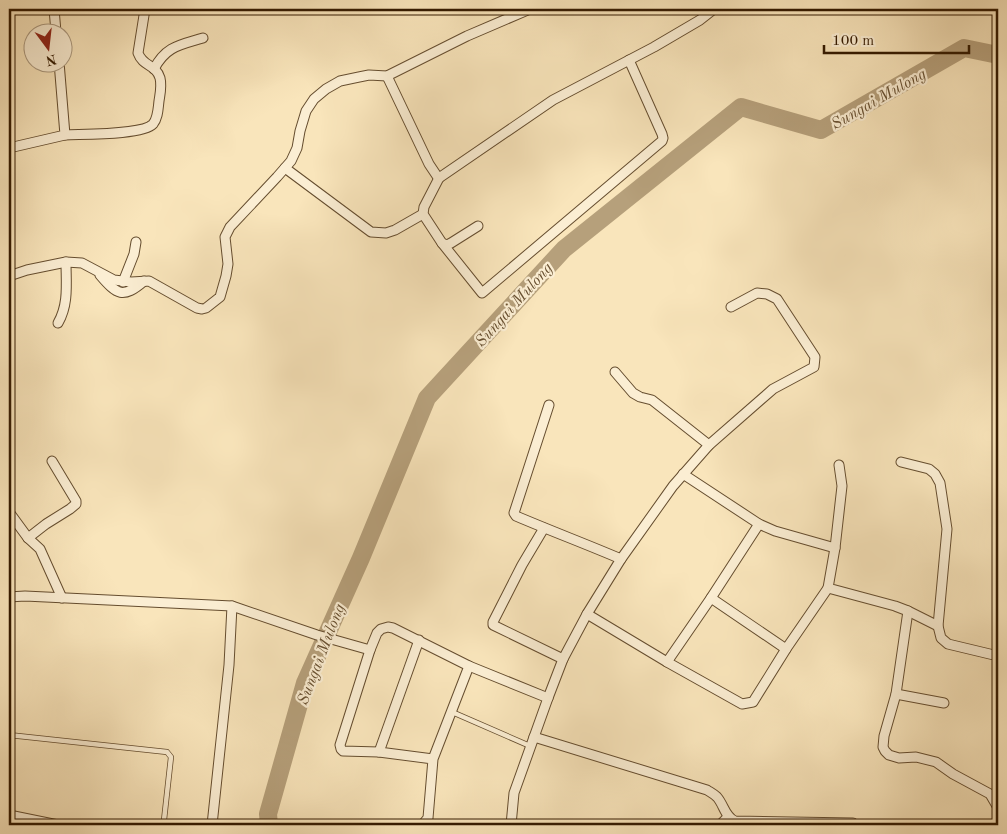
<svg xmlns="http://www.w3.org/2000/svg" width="1007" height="834" viewBox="0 0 1007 834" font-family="'Old Standard TT',serif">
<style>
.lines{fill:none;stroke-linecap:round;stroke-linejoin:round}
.river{stroke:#b6a07b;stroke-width:18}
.service-casing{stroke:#654d2f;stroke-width:6}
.minor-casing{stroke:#654d2f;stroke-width:11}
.service{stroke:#fbeed3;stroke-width:4.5}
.minor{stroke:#fbeed3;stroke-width:9}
.labels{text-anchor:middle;stroke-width:4.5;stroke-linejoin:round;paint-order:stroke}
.water-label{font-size:16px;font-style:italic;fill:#685031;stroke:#fbeed3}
</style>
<rect width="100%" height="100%" fill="#f9e5bb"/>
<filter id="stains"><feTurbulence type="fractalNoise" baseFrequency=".004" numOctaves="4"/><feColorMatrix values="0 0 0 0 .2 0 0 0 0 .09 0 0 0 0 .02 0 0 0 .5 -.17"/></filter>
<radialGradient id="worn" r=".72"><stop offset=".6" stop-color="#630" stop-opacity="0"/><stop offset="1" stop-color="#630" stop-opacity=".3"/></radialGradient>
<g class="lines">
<!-- river -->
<polyline class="river" points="269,825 268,814 305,683 361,558 427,398 564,249 741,107 821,130 964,48 998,55"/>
<!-- service casing -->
<g class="service-casing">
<g id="service">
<polyline points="452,712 530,746"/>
<polyline points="9,735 167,752 171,757 164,820 166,825"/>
</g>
</g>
<!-- minor casing -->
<g class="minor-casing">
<g id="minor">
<polyline points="54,9 56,32"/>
<path d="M 154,69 C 166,46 180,45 203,38"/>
<polyline points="387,76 429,164 437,176 439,178 553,100 654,47 700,20 714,9"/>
<path d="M 65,135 C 83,134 143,135 153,124 C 158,118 158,109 159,101 C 160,94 162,86 160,78 C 156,64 143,67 138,53 L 145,9"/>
<polyline points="9,148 65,135 59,62"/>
<polyline points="285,168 371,232 386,233 395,230 423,214"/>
<polyline points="439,178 424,207 423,214 442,243 447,245 451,243 478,226"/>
<polyline points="442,243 482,293 662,141 663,138 662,134 629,60"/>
<path d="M 100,275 C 117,295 123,299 144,281"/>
<polyline points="9,276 27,270 66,262 82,263 114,280 131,282 149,281 197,308 202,309 206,308 220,297 226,276 228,264 225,237 230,227 277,177 291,161 297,148 300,131 306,111 314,99 326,89 340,81 359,77 369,75 387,76 467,36 530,9"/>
<polyline points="123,282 134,254 136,242"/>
<path d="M 58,323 C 69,304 66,283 66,262"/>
<polyline points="615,372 633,393 640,397 652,400 709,445"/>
<path d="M 549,405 L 514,513 L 516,516 C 551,531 586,544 621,559"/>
<polyline points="901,462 929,469 935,474 940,483 947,529 938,626 941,638 948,644 998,656"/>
<polyline points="839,465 842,486 835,548 828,588 895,606 908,611 938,626"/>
<polyline points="683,474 759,524 775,531 835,548"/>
<polyline points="9,512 28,538 40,549 62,598"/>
<polyline points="544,528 522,565 493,622 493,625 563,659"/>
<polyline points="28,538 46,524 70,509 76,504 76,501 52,461"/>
<polyline points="9,597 25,596 232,606 317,635 370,650"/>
<polyline points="711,598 786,649"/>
<polyline points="908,611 896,694 884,736 883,747 885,751 889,755 899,758 916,757 936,762 953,774 990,794 997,806 998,809"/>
<polyline points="587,614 667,662 742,704 753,702 786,649 828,588"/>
<polyline points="667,662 711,598 759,524"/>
<polyline points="469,666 548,698"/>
<polyline points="896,694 944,703"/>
<path d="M 534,737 L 707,790 C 710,792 714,794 717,797 C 724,805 725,817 735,821 L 853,823"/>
<polyline points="379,752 419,640"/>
<polyline points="9,815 58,825"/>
<polyline points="212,825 229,665 232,606"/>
<polyline points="420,825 423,824 428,818 433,759 469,666 393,628 388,627 381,629 377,633 370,650 340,745 341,749 343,751 379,752 433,759"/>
<polyline points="511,825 514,793 548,698 563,659 587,614 621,559 673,486 709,445 773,389 814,367 815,357 777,299 767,294 757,293 731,307"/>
<polyline points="720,825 728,817"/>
</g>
</g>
<!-- service -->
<use href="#service" class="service"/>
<!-- minor -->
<use href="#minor" class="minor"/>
</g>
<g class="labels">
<!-- water labels -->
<g class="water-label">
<text transform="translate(878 98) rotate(-30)" y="6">Sungai Mulong</text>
<text transform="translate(513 304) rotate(-48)" y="6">Sungai Mulong</text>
<text transform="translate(320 654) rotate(-69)" y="6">Sungai Mulong</text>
</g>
</g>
<!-- margin -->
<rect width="1007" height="834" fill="none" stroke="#f9e5bb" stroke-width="30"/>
<rect x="10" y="10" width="987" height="814" fill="none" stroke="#341a00" stroke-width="2.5"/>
<rect x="15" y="15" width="977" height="804" fill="none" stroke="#341a00"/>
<!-- north arrow -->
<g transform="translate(48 48) rotate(165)"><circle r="24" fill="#fbeed3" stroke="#ab997f"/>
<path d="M0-4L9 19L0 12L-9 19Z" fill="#8f2418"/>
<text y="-8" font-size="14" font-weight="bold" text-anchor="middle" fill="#341a00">N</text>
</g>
<!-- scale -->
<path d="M824 45v8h145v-8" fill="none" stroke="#341a00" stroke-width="2.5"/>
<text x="832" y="45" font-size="15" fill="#341a00" stroke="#fbeed3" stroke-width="4" paint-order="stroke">100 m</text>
<rect width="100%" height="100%" filter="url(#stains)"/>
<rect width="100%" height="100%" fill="url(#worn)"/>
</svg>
